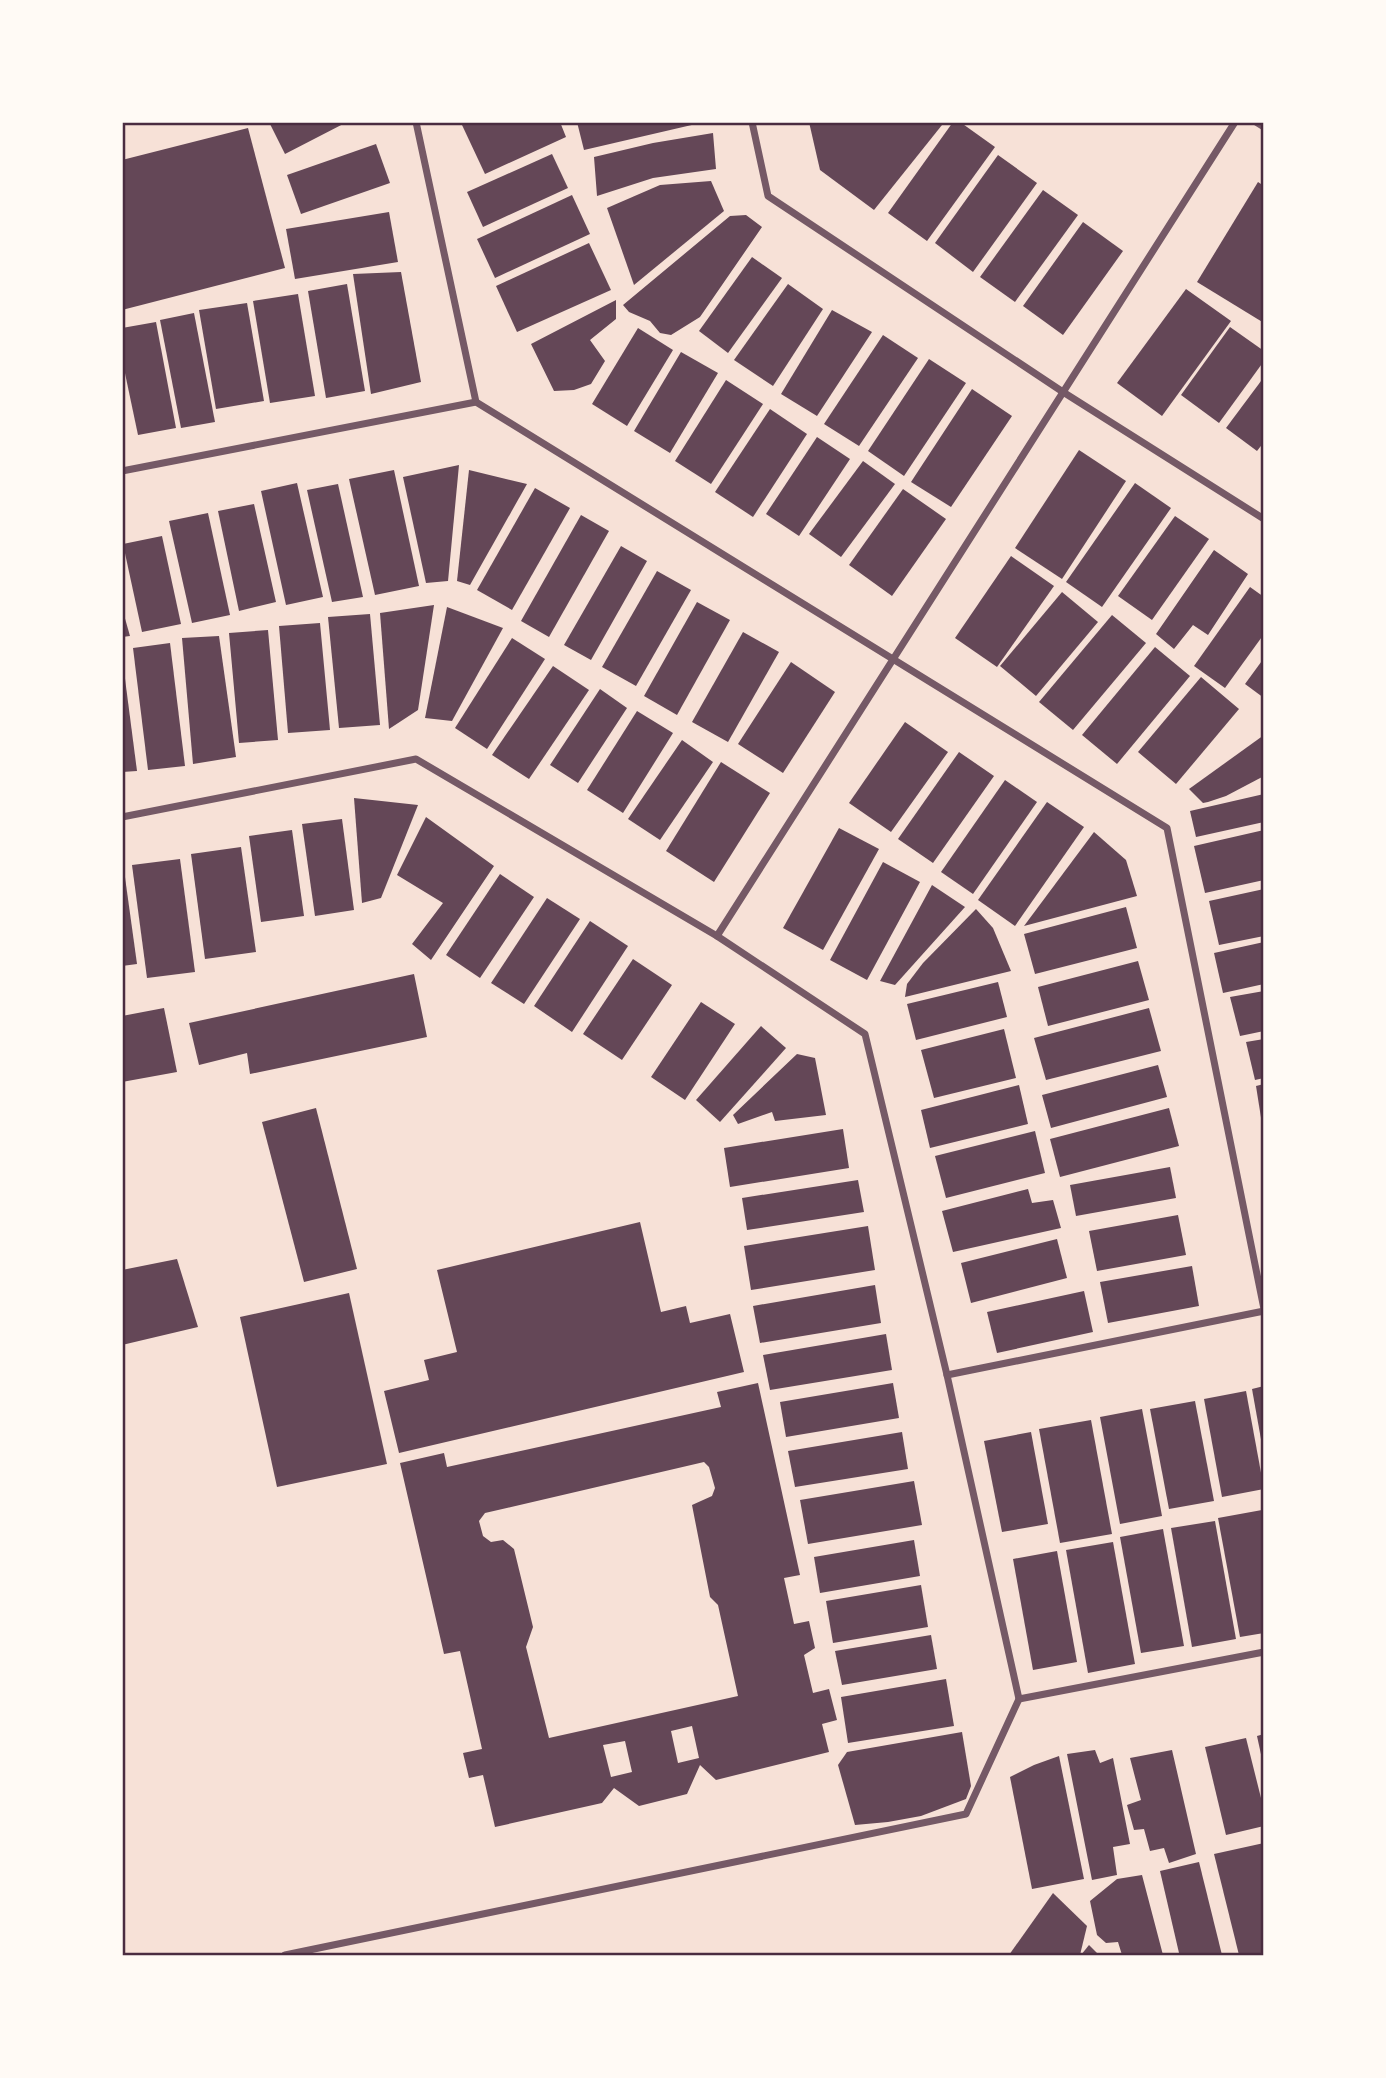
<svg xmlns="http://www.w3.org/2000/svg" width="1386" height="2078" viewBox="0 0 1386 2078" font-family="Karla,sans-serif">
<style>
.building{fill:#644757;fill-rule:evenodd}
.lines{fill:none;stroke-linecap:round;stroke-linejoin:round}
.minor{stroke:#755966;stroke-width:7}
.neatline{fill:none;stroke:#4a2c40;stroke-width:2.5}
</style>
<rect width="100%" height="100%" fill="#f7e1d7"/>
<!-- building -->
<g class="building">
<polygon points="269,122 347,122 285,154"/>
<polygon points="467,122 560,122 566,137 485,174 462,125"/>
<polygon points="577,122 695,122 696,124 584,150"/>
<polygon points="809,122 939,122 942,125 874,210 820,170"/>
<polygon points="953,122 960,122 995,147 927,241 888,213"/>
<polygon points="248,128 285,268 122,310 122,160"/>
<polygon points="713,133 716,169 653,178 597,196 594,157 653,143"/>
<polygon points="376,144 390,183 301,214 287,175"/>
<polygon points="552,154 568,188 483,227 467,192"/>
<polygon points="998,155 1037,183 973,272 935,243"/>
<polygon points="711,181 724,211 634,285 607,208 660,185"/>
<polygon points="1258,182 1264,186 1264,323 1197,282"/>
<polygon points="1043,190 1078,215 1015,302 980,277"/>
<polygon points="572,195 590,234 495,278 477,239"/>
<polygon points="389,212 398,262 295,279 286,229"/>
<polygon points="746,215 762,227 700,317 671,335 660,333 650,321 629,312 623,305 730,216"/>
<polygon points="1083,222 1123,251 1063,335 1023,306"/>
<polygon points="589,243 611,290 517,332 496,286"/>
<polygon points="752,257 782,278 728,353 699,331"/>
<polygon points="401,272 421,382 371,394 353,274"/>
<polygon points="347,284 365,391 326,398 308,291"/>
<polygon points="788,284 823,309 773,386 734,360"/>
<polygon points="1186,289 1231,321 1162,416 1117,383"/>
<polygon points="298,294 315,396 270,403 253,301"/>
<polygon points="616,300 616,319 590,340 605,361 591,384 574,390 554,391 531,344"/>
<polygon points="247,303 264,401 216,409 199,310"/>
<polygon points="832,310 872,332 817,416 781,394"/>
<polygon points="194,313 215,422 181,428 160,320"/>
<polygon points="156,322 176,428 138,435 122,359 122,328"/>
<polygon points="1230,327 1264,351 1264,361 1219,423 1181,395"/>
<polygon points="638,328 673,350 627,426 592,404"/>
<polygon points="883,335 918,358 859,446 824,424"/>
<polygon points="681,352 718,373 670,453 634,431"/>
<polygon points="929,359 966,383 904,476 868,451"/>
<polygon points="1264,377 1264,442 1257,451 1226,428"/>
<polygon points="726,380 763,404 711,484 675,461"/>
<polygon points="972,389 1012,416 951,507 911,482"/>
<polygon points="770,409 807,434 753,517 715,492"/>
<polygon points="817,437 850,459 799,536 766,514"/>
<polygon points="1079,450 1126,481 1062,579 1015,548"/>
<polygon points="863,461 895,484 841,557 809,534"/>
<polygon points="459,465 448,581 426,583 403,477"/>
<polygon points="394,470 419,586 375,595 349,479"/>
<polygon points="469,470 527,484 470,585 457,581"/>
<polygon points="297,483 323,597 286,605 261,491"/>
<polygon points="1135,483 1171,508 1102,607 1066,582"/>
<polygon points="338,484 363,597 332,602 307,490"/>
<polygon points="535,488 570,508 512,610 477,590"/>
<polygon points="903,489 946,519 892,596 849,565"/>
<polygon points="254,504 276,602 239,611 218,511"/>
<polygon points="208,513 230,615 192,623 169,521"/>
<polygon points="581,515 609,531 549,637 521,621"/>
<polygon points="1175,516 1209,539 1152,620 1118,596"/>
<polygon points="162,536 181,624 142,632 123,544"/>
<polygon points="621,546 647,561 591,660 564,645"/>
<polygon points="1214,550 1248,574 1208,635 1193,625 1174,649 1156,634"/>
<polygon points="1011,556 1054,586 997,667 955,638"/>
<polygon points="657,571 691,590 636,686 602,667"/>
<polygon points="1250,587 1264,597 1264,634 1225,688 1194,666"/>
<polygon points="1062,592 1098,622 1036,696 1000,666"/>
<polygon points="697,602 730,620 677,715 644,696"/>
<polygon points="434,605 418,710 389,729 380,613"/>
<polygon points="447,607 503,628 452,721 425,718"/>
<polygon points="122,608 130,636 122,637"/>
<polygon points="370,614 380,725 339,728 328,617"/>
<polygon points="1112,615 1146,643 1073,730 1039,702"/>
<polygon points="320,623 330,730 288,733 279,626"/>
<polygon points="268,630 278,740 239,743 229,633"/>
<polygon points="743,632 779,652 728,742 692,722"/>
<polygon points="219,636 236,757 193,764 182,638"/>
<polygon points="512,638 545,659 487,749 455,728"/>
<polygon points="170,643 185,766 148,770 133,648"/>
<polygon points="1155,647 1190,676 1117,764 1082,735"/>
<polygon points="1264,658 1264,698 1245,684"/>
<polygon points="791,662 835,692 783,773 738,744"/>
<polygon points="553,666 589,690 529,779 492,755"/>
<polygon points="122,671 124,671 137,771 122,772"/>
<polygon points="1201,677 1239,709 1176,784 1138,752"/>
<polygon points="600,689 627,708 578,783 550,765"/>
<polygon points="637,711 673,733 623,813 587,790"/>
<polygon points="905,722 948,752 891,832 849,803"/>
<polygon points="1264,735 1264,776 1226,796 1208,802 1203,803 1189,789"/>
<polygon points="682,740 713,762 660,840 628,819"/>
<polygon points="959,752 994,776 933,863 898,839"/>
<polygon points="721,762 770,793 714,882 666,851"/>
<polygon points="1005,780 1037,802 973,894 941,872"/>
<polygon points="1264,794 1264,822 1196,837 1190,811"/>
<polygon points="354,798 418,805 381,898 362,903"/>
<polygon points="1047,802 1084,827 1015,926 978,900"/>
<polygon points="426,817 494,866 431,960 412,944 443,903 397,875"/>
<polygon points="342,819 354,910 315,916 302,824"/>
<polygon points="839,828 879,849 823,950 783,928"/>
<polygon points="292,830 304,916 261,922 249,836"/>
<polygon points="1264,830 1264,880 1205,893 1194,846"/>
<polygon points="1094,832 1126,860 1137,896 1024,926"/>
<polygon points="241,847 256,952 205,959 191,854"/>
<polygon points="180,859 195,972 147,978 132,865"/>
<polygon points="883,862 920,882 867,980 830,960"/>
<polygon points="122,870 124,870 137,964 122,966"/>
<polygon points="500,874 534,897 480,978 446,955"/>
<polygon points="932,885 965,907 895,985 880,981"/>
<polygon points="1264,889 1264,936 1219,945 1209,901"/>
<polygon points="547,898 580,919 524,1004 491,983"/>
<polygon points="1126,907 1137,948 1035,974 1024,934"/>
<polygon points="976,909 993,928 1011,971 905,997 907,984 923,963"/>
<polygon points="590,921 628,946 572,1032 534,1006"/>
<polygon points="1264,942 1264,984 1223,993 1214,953"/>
<polygon points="633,959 672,985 622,1060 583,1034"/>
<polygon points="1138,961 1149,1000 1048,1026 1038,987"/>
<polygon points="414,974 427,1037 250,1074 247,1053 199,1065 189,1023"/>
<polygon points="998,982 1007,1017 916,1040 907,1004"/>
<polygon points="1264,991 1264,1031 1240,1036 1230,997"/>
<polygon points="701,1002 735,1024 685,1100 651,1077"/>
<polygon points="164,1008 177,1072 122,1082 122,1016"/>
<polygon points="1149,1008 1161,1051 1046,1080 1034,1038"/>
<polygon points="761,1026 786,1048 720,1122 696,1100"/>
<polygon points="1004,1029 1016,1078 934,1098 921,1050"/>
<polygon points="1264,1039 1264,1078 1255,1080 1246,1042"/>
<polygon points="797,1054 815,1058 826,1115 775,1121 772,1112 738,1124 733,1115"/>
<polygon points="1158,1065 1167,1097 1051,1128 1042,1095"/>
<polygon points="1264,1084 1264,1124 1262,1124 1256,1086"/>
<polygon points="1019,1085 1028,1124 930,1148 921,1110"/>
<polygon points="316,1108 357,1269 304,1282 262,1122"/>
<polygon points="1169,1108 1179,1146 1060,1177 1050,1139"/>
<polygon points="843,1129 849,1168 730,1187 724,1148"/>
<polygon points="1035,1131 1045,1173 946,1198 935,1156"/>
<polygon points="1170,1167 1176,1198 1076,1216 1070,1185"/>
<polygon points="858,1180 864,1212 747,1230 742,1198"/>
<polygon points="1028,1189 1032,1203 1053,1200 1061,1228 953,1252 942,1211"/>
<polygon points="1178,1215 1186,1255 1097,1271 1089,1231"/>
<polygon points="640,1222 661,1312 686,1306 690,1323 730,1314 744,1372 399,1453 384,1391 429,1380 424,1360 457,1352 437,1270"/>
<polygon points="868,1226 875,1270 751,1290 744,1246"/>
<polygon points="1057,1239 1067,1278 971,1303 961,1263"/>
<polygon points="177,1259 198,1327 122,1345 122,1270"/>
<polygon points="1192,1266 1199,1306 1108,1323 1100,1282"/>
<polygon points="875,1285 881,1323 760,1343 753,1306"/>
<polygon points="1084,1291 1093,1332 997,1353 987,1312"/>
<polygon points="349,1293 387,1464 277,1487 240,1317"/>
<polygon points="886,1334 892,1370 770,1390 763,1355"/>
<path d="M 758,1383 L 800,1575 L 784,1578 L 794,1624 L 809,1621 L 815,1648 L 804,1655 L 813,1693 L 829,1689 L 837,1720 L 822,1724 L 829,1752 L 716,1780 L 700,1765 L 687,1794 L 639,1806 L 614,1788 L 602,1803 L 495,1827 L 483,1775 L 469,1778 L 463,1753 L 482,1749 L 460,1651 L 444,1654 L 400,1463 L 444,1453 L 447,1467 L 721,1407 L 717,1392 ZM 704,1462 L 709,1467 L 715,1488 L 712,1496 L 692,1505 L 710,1597 L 718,1605 L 738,1696 L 549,1738 L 526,1647 L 533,1627 L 514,1549 L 503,1540 L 491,1542 L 483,1536 L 479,1521 L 485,1513 ZM 692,1726 L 699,1758 L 678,1763 L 671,1731 ZM 625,1741 L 632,1772 L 611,1777 L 603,1745 Z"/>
<polygon points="893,1383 899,1418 786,1437 780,1402"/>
<polygon points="1264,1386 1264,1445 1262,1445 1252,1389"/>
<polygon points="1246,1391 1264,1489 1222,1497 1204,1399"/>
<polygon points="1195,1401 1214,1501 1169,1509 1150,1409"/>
<polygon points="1142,1409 1162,1516 1120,1524 1100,1417"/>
<polygon points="1091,1420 1112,1534 1060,1543 1039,1429"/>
<polygon points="902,1432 908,1469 795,1487 788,1451"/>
<polygon points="1031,1432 1048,1524 1002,1532 984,1441"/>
<polygon points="914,1481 922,1525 808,1544 800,1500"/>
<polygon points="1262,1510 1264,1633 1240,1637 1218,1518"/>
<polygon points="1215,1521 1236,1639 1192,1647 1171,1528"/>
<polygon points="1163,1529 1184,1646 1141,1653 1120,1537"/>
<polygon points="914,1540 920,1576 820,1593 814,1557"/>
<polygon points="1113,1542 1135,1664 1088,1673 1066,1550"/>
<polygon points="1057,1551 1077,1662 1033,1670 1013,1559"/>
<polygon points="921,1585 928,1627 833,1643 826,1601"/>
<polygon points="931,1635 937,1669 842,1685 835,1651"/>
<polygon points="946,1679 954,1726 848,1743 841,1697"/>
<polygon points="962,1732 971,1786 966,1799 921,1816 888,1822 855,1825 838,1765 847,1752"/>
<polygon points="1264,1734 1264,1759 1262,1759 1257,1736"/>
<polygon points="1246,1738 1264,1810 1264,1826 1226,1835 1205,1747"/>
<polygon points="1095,1750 1100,1763 1113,1758 1130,1844 1113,1847 1117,1875 1092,1880 1067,1754"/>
<polygon points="1172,1750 1196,1854 1169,1863 1164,1848 1150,1851 1144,1829 1134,1830 1127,1805 1141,1800 1130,1758"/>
<polygon points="1059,1756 1084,1879 1032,1889 1010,1777 1034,1765"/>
<polygon points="1264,1843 1264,1955 1239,1955 1214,1854"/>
<polygon points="1199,1862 1222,1955 1179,1953 1160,1871"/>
<polygon points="1142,1875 1163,1955 1122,1955 1118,1942 1106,1943 1097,1935 1090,1901 1117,1879"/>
<polygon points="1053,1893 1087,1926 1080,1955 1009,1955"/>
<polygon points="1089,1945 1099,1955 1081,1955"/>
</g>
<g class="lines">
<!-- minor -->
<g class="minor">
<polyline points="416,122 476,402"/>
<polyline points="752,122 768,196 1063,392 1264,519"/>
<polyline points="1256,122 1264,127"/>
<polyline points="122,471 476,402 1167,828 1264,1309"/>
<polyline points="122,817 416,759 717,936 865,1034 947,1375 1019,1699 1264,1652"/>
<polyline points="717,936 1235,122"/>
<polyline points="947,1375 1264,1311"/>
<polyline points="285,1955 966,1814 1019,1699"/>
</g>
</g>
<!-- border -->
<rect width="1386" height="2078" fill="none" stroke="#fffaf5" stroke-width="248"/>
<rect x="124" y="124" width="1138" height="1830" class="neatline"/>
</svg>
